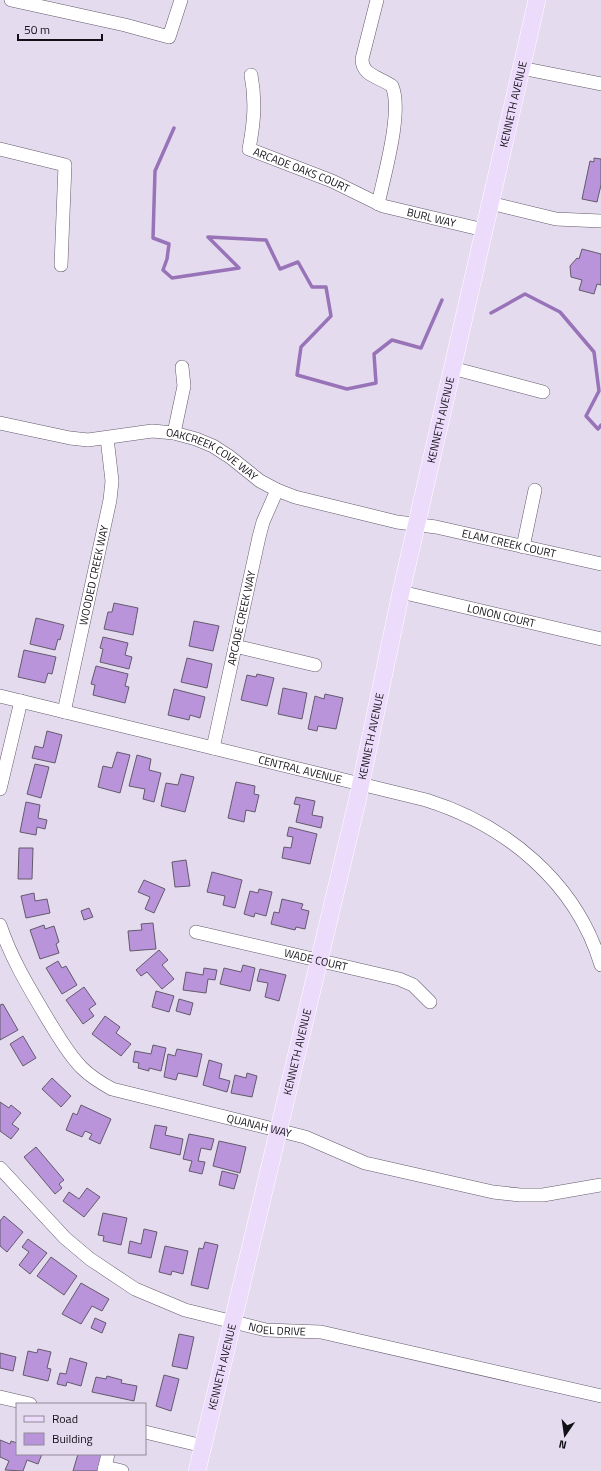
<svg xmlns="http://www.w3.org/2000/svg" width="601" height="1471" viewBox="0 0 601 1471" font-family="'Titillium Web',sans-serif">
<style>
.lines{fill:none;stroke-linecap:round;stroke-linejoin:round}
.stream{stroke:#9873b8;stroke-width:3.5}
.building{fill:#ba94db;stroke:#635a6b}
.minor-casing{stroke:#635a6b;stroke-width:14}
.major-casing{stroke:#fff;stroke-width:18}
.minor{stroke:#fff;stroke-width:13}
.major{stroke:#ecdbfb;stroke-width:17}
.labels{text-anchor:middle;stroke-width:4;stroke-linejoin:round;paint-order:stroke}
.street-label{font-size:11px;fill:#130f16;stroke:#e5dbef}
</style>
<rect width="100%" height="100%" fill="#e5dbef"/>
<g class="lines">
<!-- stream -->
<g class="stream">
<polyline points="174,128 155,171 153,238 169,244 167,259 163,270 172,278 239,268 208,237 266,240 280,269 298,262 312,287 326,287 331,316 301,347 297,375 347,389 376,383 374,354 392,340 421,348 442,300"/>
<polyline points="491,313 525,294 560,312 594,352 599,391 586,416 598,429 601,425"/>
</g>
</g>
<!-- building -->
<g class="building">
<polygon points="594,158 601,159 601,185 597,202 582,199 590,161 594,162"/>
<polygon points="582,249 601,254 601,285 597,284 594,294 579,290 582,280 571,277 570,266 577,258 579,259"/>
<polygon points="114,603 138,608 133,635 104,629 108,612 112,612"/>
<polygon points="36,618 64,625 60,640 58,639 55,650 30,644"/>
<polygon points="194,621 219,626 213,651 189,646"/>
<polygon points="103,637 128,643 125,655 132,657 129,669 100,662 103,649 100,648"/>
<polygon points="24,650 56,657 52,674 48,673 45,683 18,677"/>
<polygon points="187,658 212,664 207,688 181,682"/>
<polygon points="96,666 128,674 125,686 129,687 125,703 93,695 95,685 91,684"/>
<polygon points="257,674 274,678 267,706 241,700 247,675 256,677"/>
<polygon points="283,688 307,693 302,719 278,714"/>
<polygon points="174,689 205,697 200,718 190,715 189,720 168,715"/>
<polygon points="325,694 343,698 336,729 318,726 317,731 308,729 315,696 324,699"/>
<polygon points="47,731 62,735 55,763 32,758 35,746 43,748"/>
<polygon points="117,752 130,755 120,793 98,787 103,766 112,768"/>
<polygon points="137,755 151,759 149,770 161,773 154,802 143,799 145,789 129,786"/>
<polygon points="35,764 49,767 41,798 27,794"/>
<polygon points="181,774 194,777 185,812 161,806 166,783 178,785"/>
<polygon points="236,782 255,786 254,794 259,795 255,812 246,810 244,822 228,818"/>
<polygon points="296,797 315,801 312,815 323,817 321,828 296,822 300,805 294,804"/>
<polygon points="26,802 40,805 38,818 47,820 45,829 37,827 36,835 20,832"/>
<polygon points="289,827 317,834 310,864 282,858 284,847 291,848 293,837 287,836"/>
<polygon points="19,848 33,848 32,879 18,879"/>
<polygon points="186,860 190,886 175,887 172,862"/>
<polygon points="212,872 242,880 235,908 223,905 225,896 207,892"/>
<polygon points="144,880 165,889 154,913 145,909 150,897 138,892"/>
<polygon points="259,889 272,892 266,916 255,913 254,917 244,914 250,891 258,893"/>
<polygon points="34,893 35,901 47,899 50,913 26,918 21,896"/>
<polygon points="282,899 303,904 301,909 309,911 305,929 296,927 295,930 271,924 274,912 279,913"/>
<polygon points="89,908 93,917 84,920 81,911"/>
<polygon points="153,923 156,949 130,951 128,931 142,930 141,924"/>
<polygon points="44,925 45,929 54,926 59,942 56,944 59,953 40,959 30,930"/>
<polygon points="159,950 168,960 162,965 174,979 162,989 147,972 141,976 136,970"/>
<polygon points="58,961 62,968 66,966 77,985 62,994 46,968"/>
<polygon points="243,965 255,968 250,991 220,984 224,968 241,972"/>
<polygon points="204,968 217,970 215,980 208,979 206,993 183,990 186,972 203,975"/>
<polygon points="260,969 286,975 279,1001 265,997 268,983 257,981"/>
<polygon points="84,987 96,1004 89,1009 94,1016 83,1024 66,1000"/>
<polygon points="156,991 174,996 169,1012 152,1007"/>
<polygon points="179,999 193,1003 190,1015 176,1011"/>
<polygon points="3,1004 18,1030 0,1040 0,1005"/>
<polygon points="105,1016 120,1027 116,1033 131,1044 121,1056 92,1034"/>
<polygon points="23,1036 36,1058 23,1066 10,1044"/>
<polygon points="153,1045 166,1048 161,1071 149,1068 149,1071 138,1068 139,1063 133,1062 135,1051 151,1054"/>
<polygon points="177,1049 202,1054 197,1077 178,1073 176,1080 164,1077 168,1054 175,1056"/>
<polygon points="209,1060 222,1064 219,1078 230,1081 227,1092 203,1085"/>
<polygon points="247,1073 257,1076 252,1097 231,1093 235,1075 246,1078"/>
<polygon points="52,1078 71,1096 61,1107 42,1089"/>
<polygon points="0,1102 9,1108 11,1105 21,1113 12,1124 19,1129 11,1139 0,1131"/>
<polygon points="81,1105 111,1119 100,1144 89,1139 92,1134 85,1131 82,1137 66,1130 73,1113 77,1115"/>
<polygon points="155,1125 167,1127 165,1135 183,1139 180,1155 150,1148"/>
<polygon points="189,1134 214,1139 211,1150 201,1148 198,1161 205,1162 202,1174 189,1171 192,1161 183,1159"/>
<polygon points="219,1141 246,1147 240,1173 213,1166"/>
<polygon points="36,1147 64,1180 59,1184 62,1188 55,1194 24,1157"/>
<polygon points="222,1171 238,1175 234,1189 219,1185"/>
<polygon points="87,1188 100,1197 84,1217 63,1201 69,1192 79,1199"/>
<polygon points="103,1213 127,1218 121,1245 103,1241 104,1236 98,1235"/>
<polygon points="4,1216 23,1232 7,1252 0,1246 0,1221"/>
<polygon points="144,1229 157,1232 151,1258 128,1253 130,1241 141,1244"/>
<polygon points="28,1239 47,1253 30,1274 19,1265 29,1252 22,1247"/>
<polygon points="205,1242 218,1245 208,1289 191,1285 199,1248 203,1249"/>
<polygon points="165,1246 188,1251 183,1274 172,1271 171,1275 159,1272"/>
<polygon points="51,1257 77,1276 64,1295 37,1276"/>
<polygon points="81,1283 109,1299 102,1311 92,1306 81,1324 62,1314"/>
<polygon points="95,1318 106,1323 102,1333 91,1328"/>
<polygon points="179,1334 194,1337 187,1369 172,1366"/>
<polygon points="38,1349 51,1352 47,1368 51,1369 48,1381 23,1375 28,1351 37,1353"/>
<polygon points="0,1353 16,1357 13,1371 0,1368"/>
<polygon points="70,1358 87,1363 81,1386 67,1382 66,1386 57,1384 60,1373 66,1374"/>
<polygon points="164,1375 179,1379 171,1411 156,1406"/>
<polygon points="107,1376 122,1380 121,1383 137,1386 134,1401 92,1392 96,1377 106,1379"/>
<polygon points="0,1440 10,1444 11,1441 17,1443 17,1454 42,1454 38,1464 27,1460 23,1471 5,1470 9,1461 0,1457"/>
<polygon points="78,1454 103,1454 98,1471 73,1471"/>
</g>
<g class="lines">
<!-- minor casing -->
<g class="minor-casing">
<g id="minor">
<polyline points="11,0 125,25 169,37 181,0"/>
<path d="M 377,0 L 362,59 C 362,76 380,77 392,86 C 403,111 384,176 378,204"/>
<polyline points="521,68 601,84"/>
<path id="s1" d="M 251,75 C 256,101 254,123 249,149 L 332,181 L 383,206 L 484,230"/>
<polyline points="0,149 65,165 61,265"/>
<polyline points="490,203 556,219 601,221"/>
<polyline points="452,368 543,392"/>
<path id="s2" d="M 0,423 L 70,438 L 88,440 L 152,431 L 174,433 L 196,439 L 213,446 L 230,457 L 260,481 L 277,490 L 295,497 L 397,522 L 436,527 L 601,564"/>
<polyline points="174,433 184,386 182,367"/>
<polyline points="523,547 535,490"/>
<path id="s3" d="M 401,592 L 601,639"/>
<polyline points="235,646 315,665"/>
<path id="s4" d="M 0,696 L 426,800 C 506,825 576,882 601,965"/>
<path id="s5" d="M 64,712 L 110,500 L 112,481 L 107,438"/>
<path id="s6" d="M 213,748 L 259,537 L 263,522 L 277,490"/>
<polyline points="0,789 21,701"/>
<path id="s7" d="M 0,925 C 12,961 31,991 50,1023 C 60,1039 69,1055 82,1068 C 91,1077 101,1083 112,1089 L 305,1137 L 365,1163 L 493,1192 L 520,1195 L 543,1195 L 601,1185"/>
<path id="s8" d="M 196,932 L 399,979 L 413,985 L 430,1002"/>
<path id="s9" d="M 0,1168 L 65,1238 L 90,1259 L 135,1289 L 185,1310 L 266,1330 L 321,1332 L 601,1396"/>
<polyline points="0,1397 30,1404"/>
<polyline points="145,1432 203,1446"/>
<polyline points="105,1467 122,1471"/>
<polyline points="104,1471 108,1454"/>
</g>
</g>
<!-- major casing -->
<g class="major-casing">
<g id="major">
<path id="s10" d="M 197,1471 L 357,802 L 401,592 L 537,0"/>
</g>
</g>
<!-- minor -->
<use href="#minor" class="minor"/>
<!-- major -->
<use href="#major" class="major"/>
</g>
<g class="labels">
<!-- street labels -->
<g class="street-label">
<text dy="4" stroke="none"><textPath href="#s10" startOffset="1403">KENNETH AVENUE</textPath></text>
<text dy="4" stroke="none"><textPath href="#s1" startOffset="131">ARCADE OAKS COURT</textPath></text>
<text dy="4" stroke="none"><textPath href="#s1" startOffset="270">BURL WAY</textPath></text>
<text dy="4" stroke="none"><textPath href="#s10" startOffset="1079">KENNETH AVENUE</textPath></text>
<text dy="4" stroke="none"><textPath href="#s2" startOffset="220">OAKCREEK COVE WAY</textPath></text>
<text dy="4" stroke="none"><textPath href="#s2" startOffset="534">ELAM CREEK COURT</textPath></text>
<text dy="4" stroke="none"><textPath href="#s5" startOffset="140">WOODED CREEK WAY</textPath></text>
<text dy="4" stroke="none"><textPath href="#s3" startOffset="103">LONON COURT</textPath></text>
<text dy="4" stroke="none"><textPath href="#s6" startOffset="133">ARCADE CREEK WAY</textPath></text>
<text dy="4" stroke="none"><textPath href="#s10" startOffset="755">KENNETH AVENUE</textPath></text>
<text dy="4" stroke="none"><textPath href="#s4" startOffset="309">CENTRAL AVENUE</textPath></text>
<text dy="4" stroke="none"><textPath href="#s8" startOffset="123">WADE COURT</textPath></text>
<text dy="4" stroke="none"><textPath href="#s10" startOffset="431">KENNETH AVENUE</textPath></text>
<text dy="4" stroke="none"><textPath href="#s7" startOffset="354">QUANAH WAY</textPath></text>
<text dy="4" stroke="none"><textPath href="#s9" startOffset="331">NOEL DRIVE</textPath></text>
<text dy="4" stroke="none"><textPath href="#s10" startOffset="107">KENNETH AVENUE</textPath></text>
</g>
</g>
<!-- legend -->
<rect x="16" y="1403" width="130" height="52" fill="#e5dbef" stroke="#918998"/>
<rect x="24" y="1416" width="20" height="6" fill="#ecdbfb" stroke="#918998"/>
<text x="52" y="1423" font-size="12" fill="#130f16">Road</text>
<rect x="24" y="1433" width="20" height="12" fill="#ba94db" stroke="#918998"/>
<text x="52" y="1443" font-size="12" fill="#130f16">Building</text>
<!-- north arrow -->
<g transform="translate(565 1435) rotate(193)" stroke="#e5dbef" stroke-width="3" paint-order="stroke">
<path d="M0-3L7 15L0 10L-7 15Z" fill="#130f16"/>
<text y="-6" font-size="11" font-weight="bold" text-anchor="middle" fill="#130f16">N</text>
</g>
<!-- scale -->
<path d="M18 34v6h84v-6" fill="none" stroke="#130f16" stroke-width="2"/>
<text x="24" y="34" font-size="12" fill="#130f16" stroke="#e5dbef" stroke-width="3" paint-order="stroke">50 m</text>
</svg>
